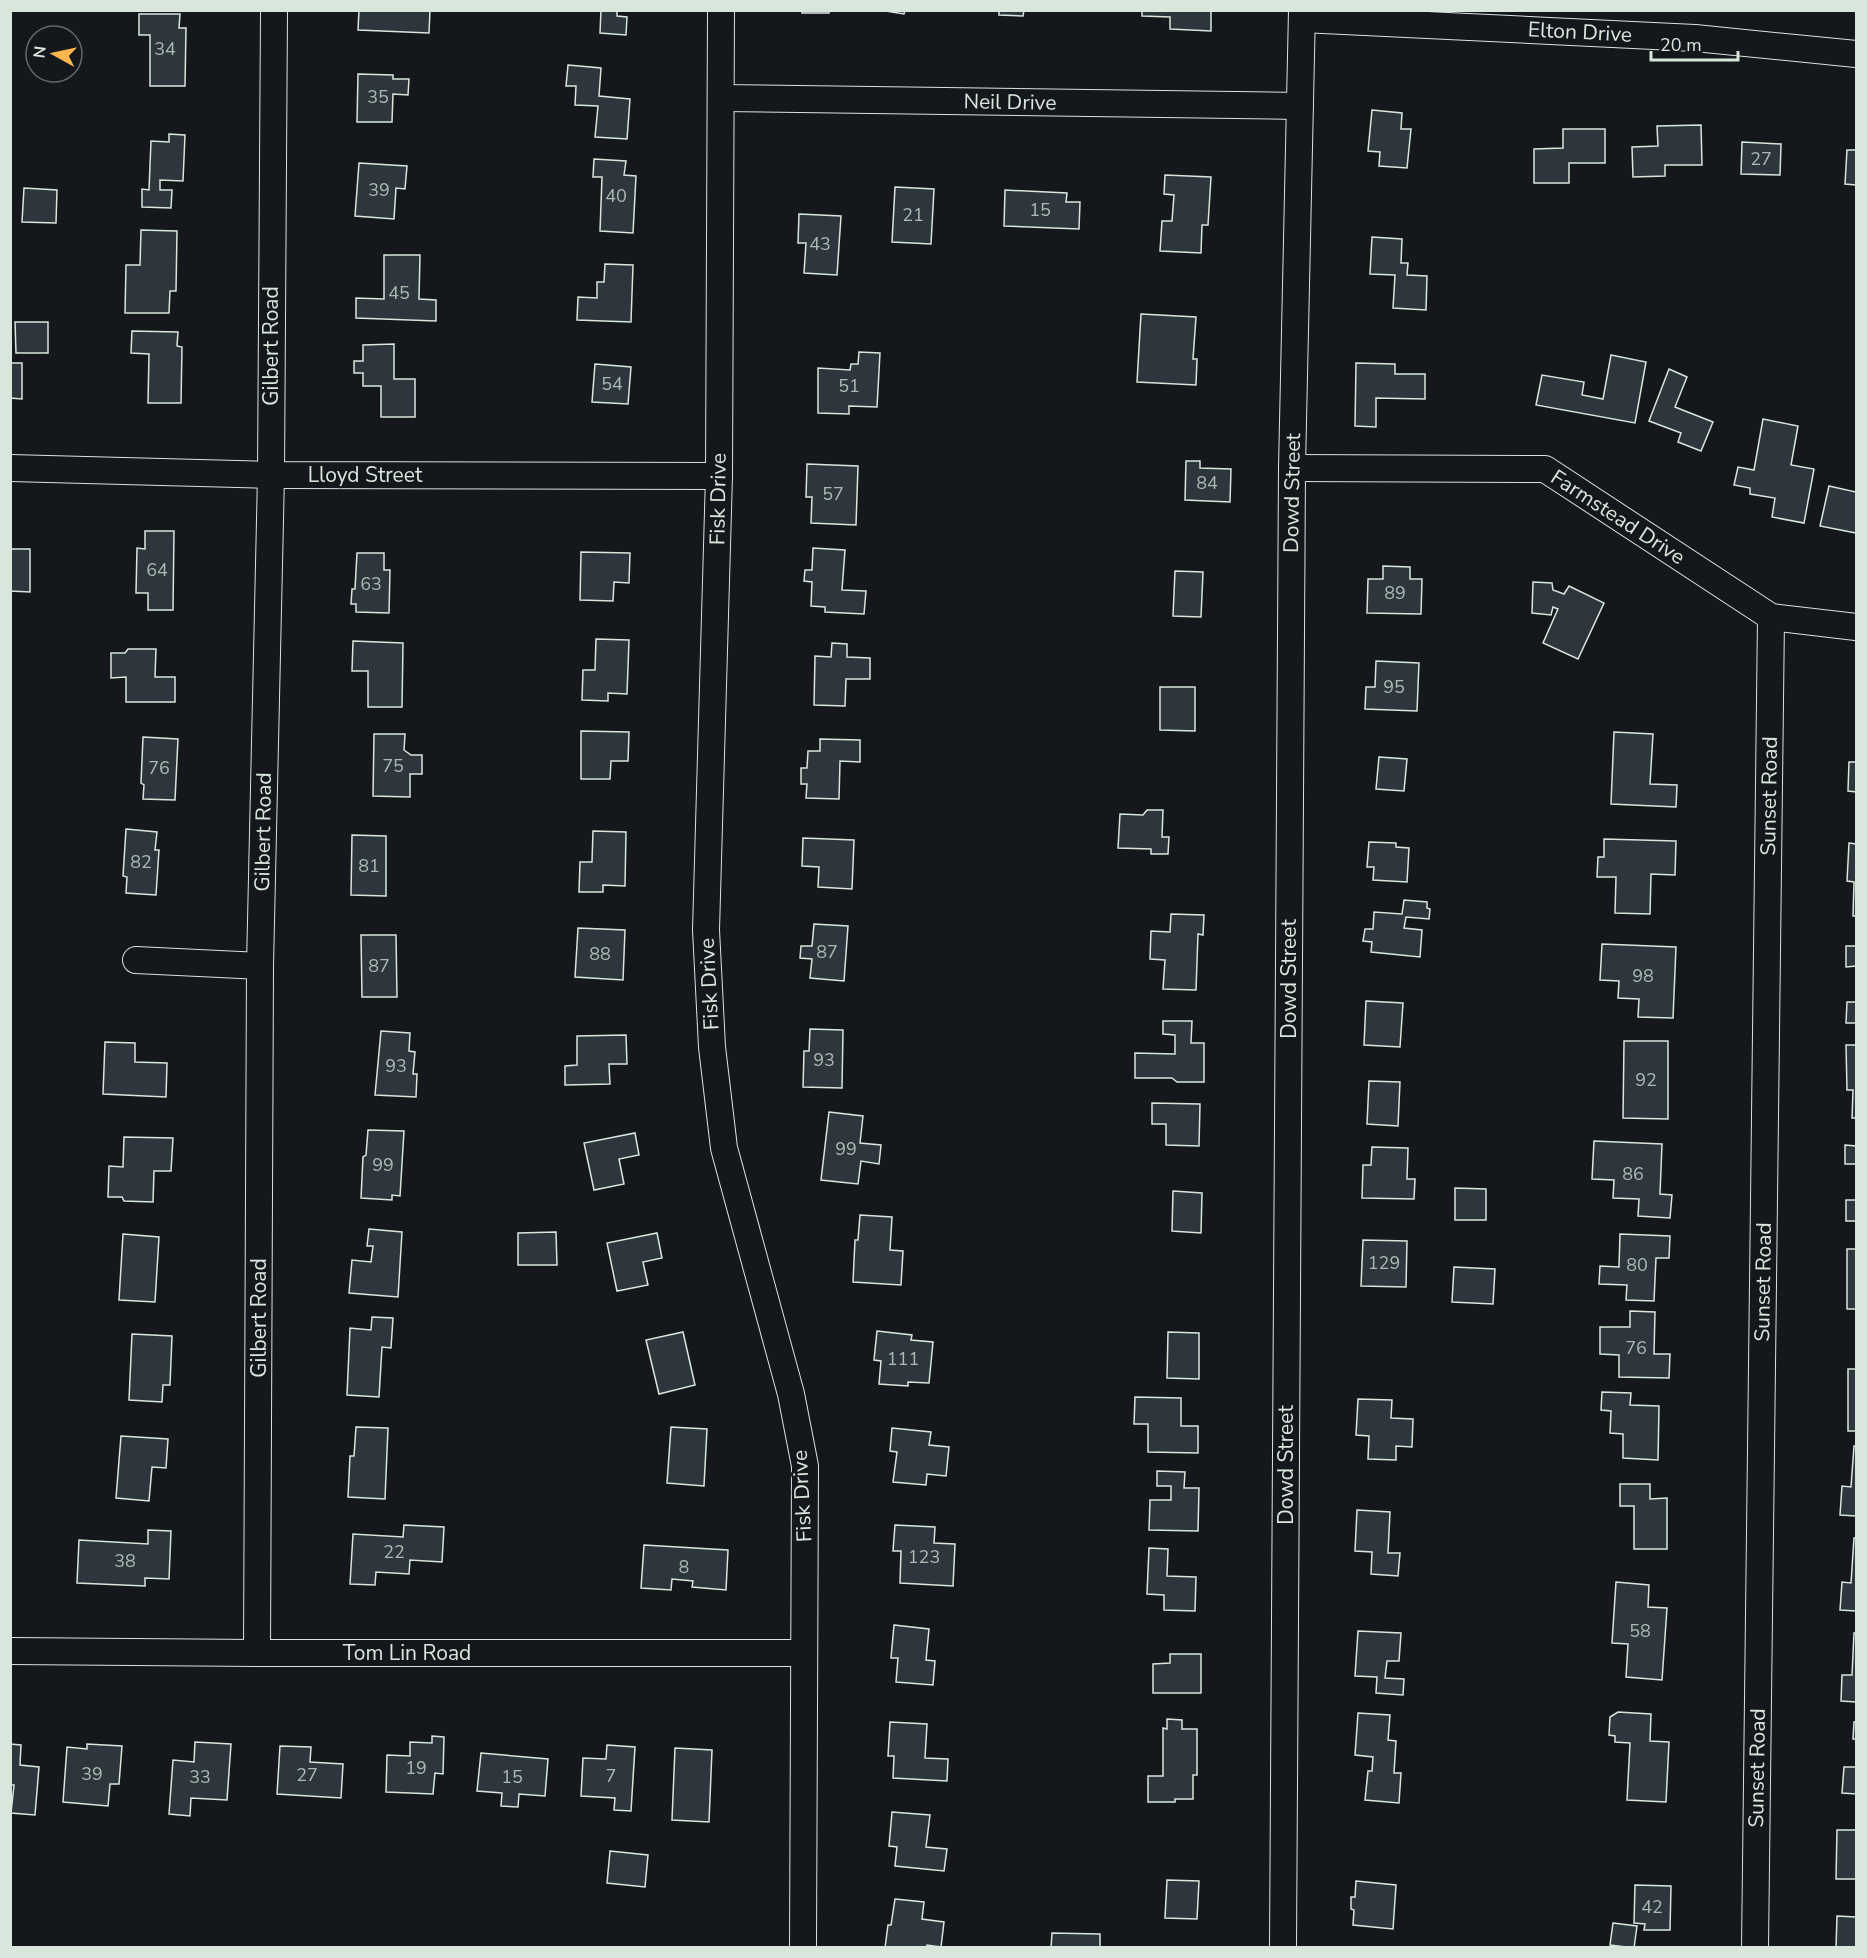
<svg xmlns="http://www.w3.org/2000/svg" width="1867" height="1958" viewBox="0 0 1867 1958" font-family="'Nunito Sans',sans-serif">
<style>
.building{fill:#2c363c;stroke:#d8e6dc;stroke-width:1.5}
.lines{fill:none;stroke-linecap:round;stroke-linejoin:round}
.street-casing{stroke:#d8e6dc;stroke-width:28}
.street{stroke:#14181c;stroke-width:26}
.labels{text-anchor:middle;stroke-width:4.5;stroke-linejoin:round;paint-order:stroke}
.number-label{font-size:18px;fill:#adbab4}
.street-label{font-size:21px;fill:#d8e6dc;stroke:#14181c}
</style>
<rect width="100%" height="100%" fill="#14181c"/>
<!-- building -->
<g class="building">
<polygon points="359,10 430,10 429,33 358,30"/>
<polygon points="601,10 617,10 617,16 627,17 626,35 600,33"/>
<rect x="802" y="10" width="27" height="3"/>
<polygon points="879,10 905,10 904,14"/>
<polygon points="999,10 1024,10 1023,16 999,15"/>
<polygon points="1142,10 1211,10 1211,31 1170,29 1170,17 1142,16"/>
<polygon points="139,14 180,14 179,28 186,28 185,86 150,86 150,35 139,35"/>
<polygon points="568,65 601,68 599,96 630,99 627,139 595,137 598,106 575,105 576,86 566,86"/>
<polygon points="358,74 393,75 393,79 409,79 408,95 393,94 392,122 357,122"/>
<polygon points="1372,110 1402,113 1401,129 1411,129 1407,168 1379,166 1380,152 1368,151"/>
<polygon points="1701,125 1702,165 1665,165 1665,176 1633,177 1632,147 1658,146 1657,126"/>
<polygon points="1563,129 1605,129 1605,163 1569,163 1569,183 1534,183 1534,149 1563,148"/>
<polygon points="169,134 185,135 183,181 160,180 160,190 172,190 171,208 142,207 142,189 149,190 151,141 169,142"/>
<polygon points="1742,142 1781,144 1780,175 1741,174"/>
<polygon points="1847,150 1856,150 1856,185 1845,184"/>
<polygon points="594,159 626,161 624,175 636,176 633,233 600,231 602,177 593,177"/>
<polygon points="359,163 407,166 405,189 396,188 394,219 355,216"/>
<polygon points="1165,175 1211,177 1208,225 1202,225 1201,253 1160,251 1162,221 1172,221 1174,195 1164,194"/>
<polygon points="895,187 934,189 931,244 892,242"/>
<polygon points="24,188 57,190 56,223 22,222"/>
<polygon points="1005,190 1067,193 1066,202 1080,202 1079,229 1004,226"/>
<polygon points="799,214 841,216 837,275 804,273 806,243 798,243"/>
<polygon points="141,230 177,231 176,291 170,291 169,313 125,313 126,265 140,265"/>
<polygon points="1372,237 1402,239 1401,263 1408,263 1407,275 1427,276 1426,310 1393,308 1395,275 1370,274"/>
<polygon points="384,255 420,255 419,299 436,300 436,321 356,318 356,298 384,299"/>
<polygon points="605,264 633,265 631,322 577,320 578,297 597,298 597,282 604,282"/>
<polygon points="1141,314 1196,317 1193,359 1197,359 1196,385 1137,382"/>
<polygon points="15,322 48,322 48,353 16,353"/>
<polygon points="132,331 178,332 177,346 182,347 181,403 148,403 149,354 131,353"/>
<polygon points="394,344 394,379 415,379 415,417 381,417 381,386 363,386 363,373 354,373 354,361 363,361 363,345"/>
<polygon points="859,352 880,353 877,407 849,406 849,414 818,413 818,368 850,370 851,364 858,364"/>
<polygon points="1611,355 1646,362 1635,423 1536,405 1542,375 1584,382 1582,395 1603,399"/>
<polygon points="10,363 22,363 22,399 10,398"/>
<polygon points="1356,363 1395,364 1395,374 1425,374 1425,399 1376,398 1376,427 1355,426"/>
<polygon points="595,364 631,367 628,404 592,402"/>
<polygon points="1669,369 1687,377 1675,407 1713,422 1701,451 1678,442 1681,433 1649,421"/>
<polygon points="1763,419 1798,426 1791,465 1814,469 1804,523 1772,517 1775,498 1750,494 1750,488 1734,485 1738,467 1754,470"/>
<polygon points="1186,461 1200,461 1200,468 1231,469 1230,502 1185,500"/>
<polygon points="807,464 858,466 856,525 811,523 812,497 806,497"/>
<polygon points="1829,486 1856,492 1856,533 1820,526"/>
<polygon points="145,531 174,531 173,610 148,610 148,593 136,593 137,548 145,549"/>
<polygon points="813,548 845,550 842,590 866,591 864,614 825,612 825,607 811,606 812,582 804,581 805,570 812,570"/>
<polygon points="10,549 30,549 30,592 10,591"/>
<polygon points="581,552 630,553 629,583 614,582 613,601 580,600"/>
<polygon points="357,553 384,553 384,570 390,570 389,613 356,612 356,604 351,604 352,589 355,589"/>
<polygon points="1383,566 1410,567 1410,579 1422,579 1421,614 1367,613 1368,579 1383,579"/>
<polygon points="1175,571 1203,572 1201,617 1173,616"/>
<polygon points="1533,582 1552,583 1553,590 1564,594 1569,586 1604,603 1578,659 1543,643 1558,609 1553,607 1551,615 1532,613"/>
<polygon points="596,639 629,640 627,694 608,693 608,701 582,700 583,670 595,670"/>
<polygon points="353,641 403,643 402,707 368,707 368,671 352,671"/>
<polygon points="832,643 847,644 847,657 870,658 870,679 846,679 845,706 814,705 815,656 831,657"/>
<polygon points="128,649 156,649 155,677 175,677 175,702 126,702 126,677 111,678 111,653 125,653"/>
<polygon points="1376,661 1419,663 1417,711 1365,709 1366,687 1375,687"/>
<polygon points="1160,687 1195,687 1195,731 1160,730"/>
<polygon points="581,731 629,732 628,761 611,761 610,779 581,779"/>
<polygon points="1614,732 1653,734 1650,784 1677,785 1676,807 1611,804"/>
<polygon points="374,734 405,734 404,750 411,755 422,755 422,774 410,774 410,797 373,796"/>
<polygon points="143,737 178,739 175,800 143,799 144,785 141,783"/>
<polygon points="820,739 860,740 860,762 840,761 839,799 806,798 807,784 801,784 801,768 807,768 808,751 820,751"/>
<polygon points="1379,757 1407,759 1404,791 1376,789"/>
<polygon points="1849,762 1856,762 1856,792 1848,791"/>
<polygon points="1147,810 1163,810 1162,837 1169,837 1168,854 1151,854 1151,849 1118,848 1120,814 1143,815"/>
<polygon points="126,829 157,832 155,850 159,850 156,895 126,893 127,877 123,876"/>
<polygon points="593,831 626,832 625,886 603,885 603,892 579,892 580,862 592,862"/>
<polygon points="352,835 386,836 386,896 351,895"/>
<polygon points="803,838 854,840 852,889 818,887 819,867 802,866"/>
<polygon points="1604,839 1676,841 1675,875 1651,874 1650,914 1615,913 1616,877 1597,877 1598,857 1604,857"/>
<polygon points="1369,842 1396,843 1396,847 1409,848 1407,882 1373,880 1374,867 1367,867"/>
<polygon points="1849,843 1856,844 1856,916 1853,916 1854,882 1847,881"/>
<polygon points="1404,900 1427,902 1427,908 1430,909 1429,919 1406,917 1404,928 1422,930 1420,957 1371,952 1372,942 1363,941 1365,929 1373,929 1374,912 1402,914"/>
<polygon points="1171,914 1204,915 1203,935 1198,934 1196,990 1163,989 1165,960 1150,959 1151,931 1170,932"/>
<polygon points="814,924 848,926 844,981 810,978 812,959 800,958 801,946 812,946"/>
<polygon points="578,928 625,930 623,980 575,977"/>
<polygon points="361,935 396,935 397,997 362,997"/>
<polygon points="1602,944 1676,947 1673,1018 1638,1017 1639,999 1618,998 1619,981 1600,980"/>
<polygon points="1846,946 1856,946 1856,966 1846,967"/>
<polygon points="1366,1001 1403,1003 1400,1047 1364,1045"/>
<polygon points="1847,1002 1856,1002 1856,1023 1846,1023"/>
<polygon points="1163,1021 1192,1021 1191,1043 1204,1043 1204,1082 1177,1082 1172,1078 1135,1078 1135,1053 1175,1054 1175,1035 1163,1034"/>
<polygon points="810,1029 843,1030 842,1088 803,1087 804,1051 809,1051"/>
<polygon points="381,1031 410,1033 409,1051 415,1052 413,1074 417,1074 416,1097 375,1095"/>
<polygon points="626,1035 627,1064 609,1064 610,1084 565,1085 565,1066 577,1065 577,1036"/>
<polygon points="1624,1041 1668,1041 1668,1119 1623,1118"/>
<polygon points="105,1042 135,1043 135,1062 167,1063 166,1097 103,1094"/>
<polygon points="1846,1045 1856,1045 1856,1118 1852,1118 1853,1090 1847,1090"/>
<polygon points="1369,1081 1400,1082 1398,1126 1367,1124"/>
<polygon points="1152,1103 1200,1104 1199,1146 1166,1145 1166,1124 1152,1124"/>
<polygon points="829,1112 863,1116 860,1143 881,1145 879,1164 861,1161 858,1184 821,1180"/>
<polygon points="368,1130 404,1131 400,1196 392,1195 392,1200 361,1198 363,1157 366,1155"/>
<polygon points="635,1133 639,1155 619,1159 624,1184 594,1190 584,1143"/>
<polygon points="124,1137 173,1138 171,1171 154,1171 153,1202 124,1201 122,1197 108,1197 109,1166 123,1167"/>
<polygon points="1594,1141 1662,1144 1660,1194 1672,1195 1670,1218 1638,1216 1639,1199 1613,1198 1614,1180 1592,1179"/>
<polygon points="1845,1145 1856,1146 1856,1164 1845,1164"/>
<polygon points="1372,1147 1408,1148 1407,1179 1415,1179 1414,1199 1362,1198 1363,1165 1371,1165"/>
<polygon points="1455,1188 1486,1189 1486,1220 1455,1220"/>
<polygon points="1173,1191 1202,1193 1201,1233 1172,1231"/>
<rect x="1846" y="1200" width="10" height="21"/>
<polygon points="860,1215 892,1217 890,1250 903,1251 901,1285 853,1282 855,1240 858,1240"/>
<polygon points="369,1229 402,1232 398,1297 349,1293 352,1260 371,1262 373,1246 367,1246"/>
<polygon points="556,1232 557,1265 518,1265 518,1233"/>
<polygon points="657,1233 662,1258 643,1262 648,1285 617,1291 607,1243"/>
<polygon points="123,1234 159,1237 155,1302 119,1300"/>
<polygon points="1620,1234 1670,1236 1669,1258 1656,1258 1654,1301 1626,1300 1627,1285 1599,1284 1600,1266 1619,1267"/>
<polygon points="1363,1240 1407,1241 1406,1287 1361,1286"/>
<rect x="1847" y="1249" width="9" height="60"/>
<polygon points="1454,1267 1495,1269 1493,1304 1452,1302"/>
<polygon points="1630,1311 1655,1312 1654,1354 1670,1354 1669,1378 1619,1377 1619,1355 1600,1354 1600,1327 1630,1327"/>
<polygon points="372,1317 393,1318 391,1348 382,1347 379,1397 347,1395 350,1328 371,1330"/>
<polygon points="877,1331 912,1335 911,1340 933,1342 929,1383 908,1382 908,1386 879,1384 881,1361 874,1360"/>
<polygon points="683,1332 695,1385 659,1394 646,1340"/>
<polygon points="1168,1332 1199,1333 1199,1379 1167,1378"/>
<polygon points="132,1334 172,1336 170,1385 163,1385 162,1402 129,1400"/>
<rect x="1848" y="1369" width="8" height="62"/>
<polygon points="1602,1392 1631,1393 1630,1405 1659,1406 1658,1460 1623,1458 1623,1434 1610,1433 1611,1411 1601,1410"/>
<polygon points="1135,1397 1181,1398 1181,1426 1198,1426 1198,1453 1148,1452 1148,1424 1134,1424"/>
<polygon points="1358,1399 1392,1400 1391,1418 1413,1419 1412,1447 1396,1446 1396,1460 1368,1459 1369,1436 1356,1435"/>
<polygon points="356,1427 388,1428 385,1499 348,1497 350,1456 354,1456"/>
<polygon points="671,1427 707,1429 704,1486 667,1483"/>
<polygon points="892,1428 931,1432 929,1445 949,1447 946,1476 927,1474 926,1485 893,1482 897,1452 890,1451"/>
<polygon points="121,1436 168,1439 166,1468 152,1467 149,1501 116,1498"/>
<polygon points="1854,1446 1856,1446 1856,1516 1840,1515 1842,1486 1851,1487"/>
<polygon points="1157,1471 1185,1472 1184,1488 1199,1488 1198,1531 1149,1530 1150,1500 1171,1500 1171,1486 1157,1486"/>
<polygon points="1620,1484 1650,1484 1650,1499 1667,1498 1667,1549 1634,1549 1634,1506 1620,1506"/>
<polygon points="1357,1510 1390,1512 1388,1553 1400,1553 1398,1576 1371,1574 1372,1552 1355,1551"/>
<polygon points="404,1525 444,1527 442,1562 410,1560 409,1574 376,1572 375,1585 350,1584 353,1534 403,1537"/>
<polygon points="895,1525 935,1527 934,1543 955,1544 953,1586 900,1583 901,1551 893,1551"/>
<polygon points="148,1530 171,1531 169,1579 145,1578 145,1586 77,1583 79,1540 148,1544"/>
<polygon points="1854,1538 1856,1538 1856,1611 1840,1610 1842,1582 1851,1583"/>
<polygon points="644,1545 728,1550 726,1590 692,1587 693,1581 672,1579 671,1590 641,1588"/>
<polygon points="1149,1548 1168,1549 1167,1576 1196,1577 1195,1611 1164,1610 1164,1595 1147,1594"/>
<polygon points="1616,1582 1649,1585 1648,1607 1667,1608 1662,1680 1626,1677 1628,1644 1612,1643"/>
<polygon points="894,1625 929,1629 926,1660 935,1661 933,1685 896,1682 898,1658 891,1658"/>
<polygon points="1358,1631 1401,1633 1399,1661 1387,1661 1385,1678 1404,1679 1403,1695 1376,1693 1377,1677 1355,1676"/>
<polygon points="1854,1633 1856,1633 1856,1702 1841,1701 1842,1675 1852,1675"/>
<polygon points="1170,1654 1201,1654 1201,1693 1153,1693 1153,1664 1170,1663"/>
<polygon points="1618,1712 1651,1714 1650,1741 1669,1742 1666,1802 1627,1800 1630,1743 1615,1742 1615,1736 1609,1735 1610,1717"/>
<polygon points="1358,1713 1390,1715 1388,1740 1396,1741 1394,1773 1401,1773 1399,1803 1365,1800 1368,1771 1372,1771 1373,1757 1355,1755"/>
<polygon points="1167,1719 1182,1720 1182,1729 1197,1729 1197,1775 1193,1775 1193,1799 1175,1799 1175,1802 1148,1802 1148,1776 1163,1776 1163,1728 1167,1729"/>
<polygon points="890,1722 927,1724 925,1758 948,1759 947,1781 893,1778 894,1756 888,1756"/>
<polygon points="1854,1722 1856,1722 1856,1739 1853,1739"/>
<polygon points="432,1736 444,1737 443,1774 435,1773 433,1794 386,1792 387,1755 410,1756 410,1742 432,1743"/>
<polygon points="195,1742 231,1744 227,1800 191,1798 190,1816 169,1814 173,1760 194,1762"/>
<polygon points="10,1744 21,1745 20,1765 39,1767 35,1815 11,1813 14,1785 10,1785"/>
<polygon points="87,1744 122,1746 119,1784 110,1784 108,1806 63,1802 67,1747 87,1749"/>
<polygon points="607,1745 635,1747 631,1811 614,1810 615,1798 581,1796 583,1758 606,1759"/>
<polygon points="280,1746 311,1747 310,1762 343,1764 341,1798 277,1794"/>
<polygon points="675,1748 712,1750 709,1822 672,1820"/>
<polygon points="481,1753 548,1759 545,1796 519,1794 518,1807 501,1806 502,1793 477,1791"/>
<polygon points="1844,1767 1856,1767 1856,1794 1842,1793"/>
<polygon points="892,1812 930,1815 926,1847 947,1849 944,1871 895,1866 897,1847 889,1846"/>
<polygon points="1837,1830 1856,1830 1856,1879 1836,1879"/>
<polygon points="610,1851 648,1855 645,1887 607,1883"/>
<polygon points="1167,1880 1199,1881 1197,1919 1165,1918"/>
<polygon points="1356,1881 1396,1885 1393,1929 1353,1925 1354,1910 1351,1909 1351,1897 1355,1897"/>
<polygon points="1635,1885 1671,1886 1670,1930 1644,1930 1645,1924 1634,1923"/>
<polygon points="895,1899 924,1902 922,1919 944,1922 941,1947 927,1945 927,1948 885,1948 888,1925 891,1925"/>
<polygon points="1837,1916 1856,1917 1856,1948 1836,1948"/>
<polygon points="1613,1923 1637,1926 1634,1948 1610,1945"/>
<polygon points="1052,1933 1100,1934 1100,1948 1051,1948"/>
</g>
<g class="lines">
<!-- street casing -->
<g class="street-casing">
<g id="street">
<polyline points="721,10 719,476 706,930 712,1047 724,1148 791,1394 805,1466 803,1948"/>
<polyline points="1302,19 1695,38 1856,54"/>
<polyline points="721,98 1300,106"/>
<polyline points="10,468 271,475 719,476"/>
<polyline points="1292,468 1545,469 1771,617 1856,627"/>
<polyline points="136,960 260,966"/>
<polyline points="10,1651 257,1653 804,1653"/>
<polyline points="257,1653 260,966 271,475 274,10"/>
<polyline points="1283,1948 1292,468 1302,10"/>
<polyline points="1755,1948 1771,617"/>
</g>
</g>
<!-- street -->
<use href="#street" class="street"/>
</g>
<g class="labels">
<!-- number labels -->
<g class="number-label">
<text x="165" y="55">34</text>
<text x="378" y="103">35</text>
<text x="1761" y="165">27</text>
<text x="379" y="196">39</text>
<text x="616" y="202">40</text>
<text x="1040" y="216">15</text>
<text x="913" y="221">21</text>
<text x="820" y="250">43</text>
<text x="399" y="299">45</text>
<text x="612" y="390">54</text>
<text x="849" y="392">51</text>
<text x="1207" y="489">84</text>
<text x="833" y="500">57</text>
<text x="157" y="576">64</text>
<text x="371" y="590">63</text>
<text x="1395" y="599">89</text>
<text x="1394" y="693">95</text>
<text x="393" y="772">75</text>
<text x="159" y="774">76</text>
<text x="141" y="868">82</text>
<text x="369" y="872">81</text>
<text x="827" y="958">87</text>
<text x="600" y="960">88</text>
<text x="379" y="972">87</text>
<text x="1643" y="982">98</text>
<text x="824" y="1066">93</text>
<text x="396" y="1072">93</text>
<text x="1646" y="1086">92</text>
<text x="846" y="1155">99</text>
<text x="383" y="1171">99</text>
<text x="1633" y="1180">86</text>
<text x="1384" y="1269">129</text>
<text x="1637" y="1271">80</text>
<text x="1636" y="1354">76</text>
<text x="903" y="1365">111</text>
<text x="394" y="1558">22</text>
<text x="924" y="1563">123</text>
<text x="125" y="1567">38</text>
<text x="684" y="1573">8</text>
<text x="1640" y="1637">58</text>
<text x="416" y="1774">19</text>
<text x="92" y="1780">39</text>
<text x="307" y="1781">27</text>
<text x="611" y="1782">7</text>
<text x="200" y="1783">33</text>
<text x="512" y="1783">15</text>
<text x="1652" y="1913">42</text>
</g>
<!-- street labels -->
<g class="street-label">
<text transform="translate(1580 32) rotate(3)" y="7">Elton Drive</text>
<text transform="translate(1010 102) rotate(1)" y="7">Neil Drive</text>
<text transform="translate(271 346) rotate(-90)" y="7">Gilbert Road</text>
<text x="365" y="482">Lloyd Street</text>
<text transform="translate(1292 493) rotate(-89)" y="7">Dowd Street</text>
<text transform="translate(718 499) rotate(-89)" y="7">Fisk Drive</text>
<text transform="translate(1618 517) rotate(33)" y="7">Farmstead Drive</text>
<text transform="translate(1769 796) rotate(-89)" y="7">Sunset Road</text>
<text transform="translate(263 832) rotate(-89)" y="7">Gilbert Road</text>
<text transform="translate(1289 979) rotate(-90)" y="7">Dowd Street</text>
<text transform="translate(709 984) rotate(-93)" y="7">Fisk Drive</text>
<text transform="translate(1763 1282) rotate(-89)" y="7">Sunset Road</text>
<text transform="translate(259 1318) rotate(-90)" y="7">Gilbert Road</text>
<text transform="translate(1286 1465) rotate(-90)" y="7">Dowd Street</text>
<text transform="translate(802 1496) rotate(-93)" y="7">Fisk Drive</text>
<text x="407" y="1660">Tom Lin Road</text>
<text transform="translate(1757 1768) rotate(-89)" y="7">Sunset Road</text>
</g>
</g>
<!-- border -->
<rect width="1867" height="1958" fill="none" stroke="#d8e6dc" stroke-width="24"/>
<!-- north arrow -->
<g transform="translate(54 54) rotate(278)"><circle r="28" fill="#14181c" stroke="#626a69" stroke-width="1.5"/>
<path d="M0-4.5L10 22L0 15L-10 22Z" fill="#ffb74d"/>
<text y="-9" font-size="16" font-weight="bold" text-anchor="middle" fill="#d8e6dc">N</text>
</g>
<!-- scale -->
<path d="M1651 51v9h87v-9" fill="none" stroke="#d8e6dc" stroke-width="3"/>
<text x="1660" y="51" font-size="18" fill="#d8e6dc" stroke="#14181c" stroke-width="4.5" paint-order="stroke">20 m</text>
</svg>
